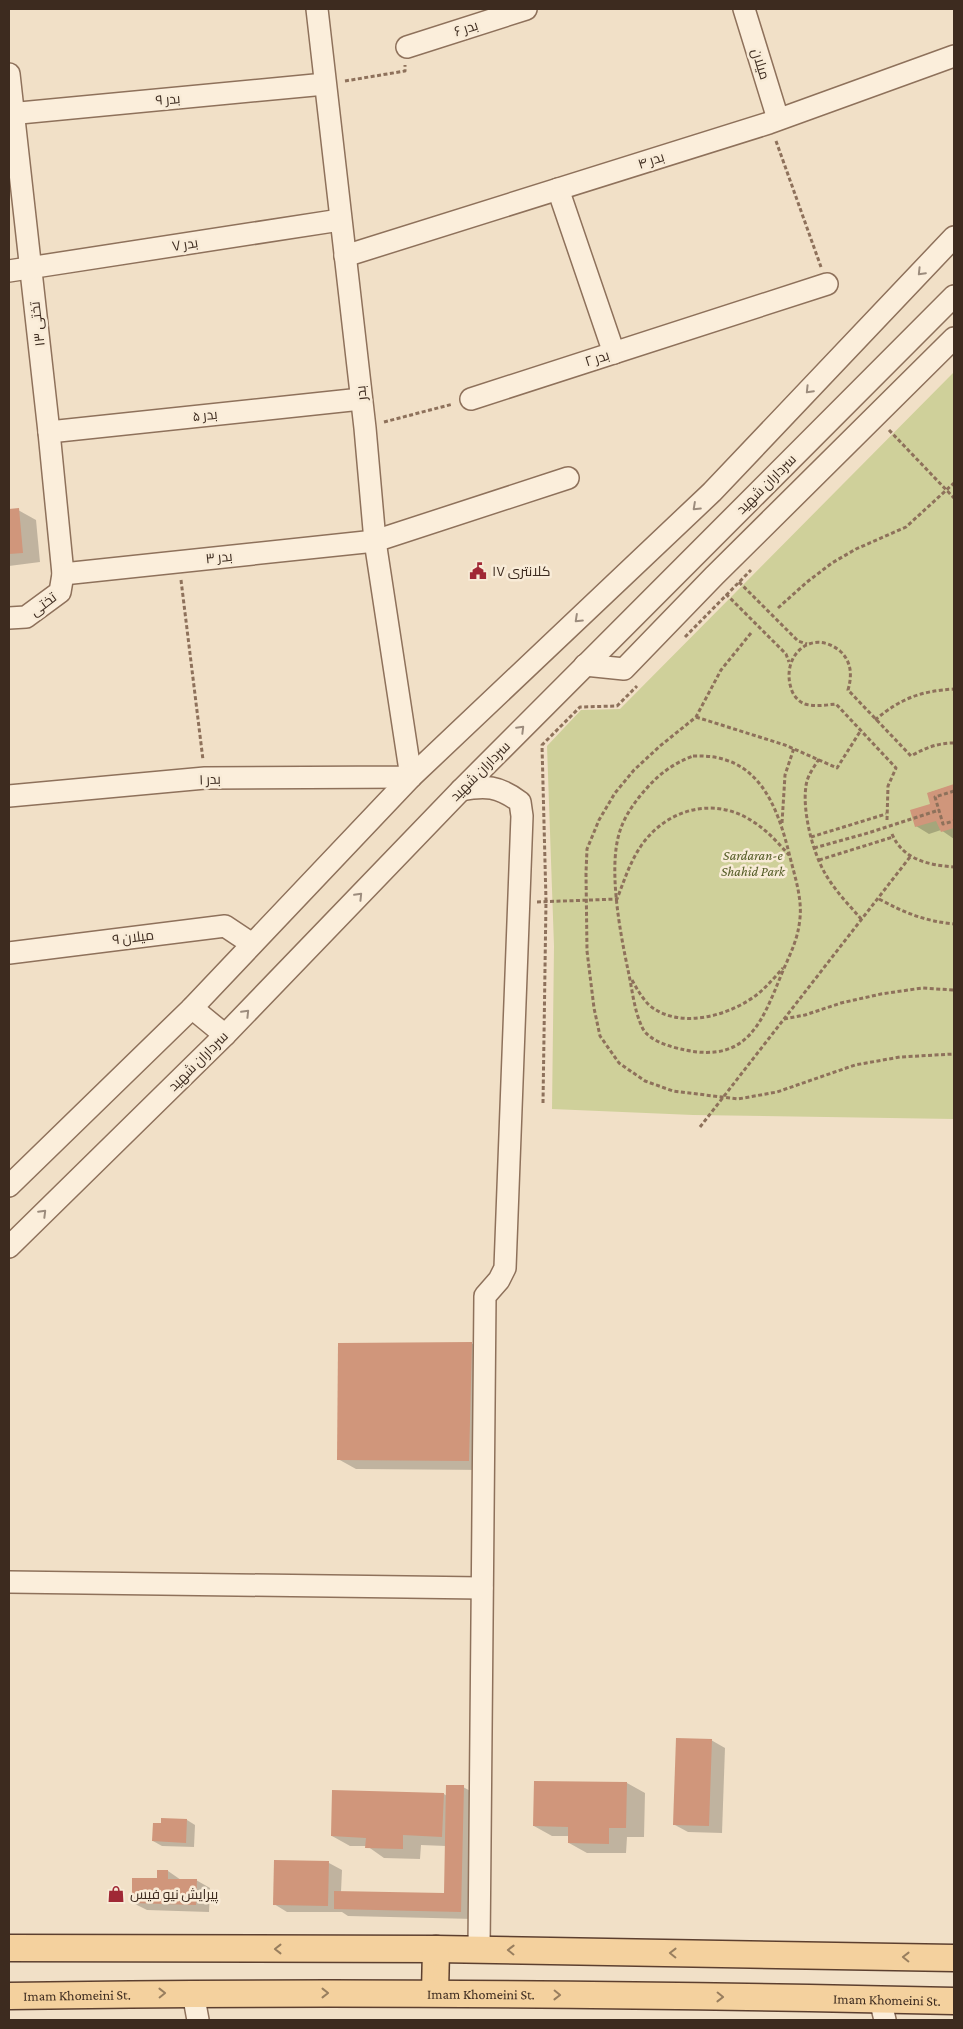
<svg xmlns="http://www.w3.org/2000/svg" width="963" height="2029" viewBox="0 0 963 2029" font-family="'Crimson Pro',Cairo,serif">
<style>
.green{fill:#cfd09a}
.shadow{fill:#0003}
.building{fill:#d0967b}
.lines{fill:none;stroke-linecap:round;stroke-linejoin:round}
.minor-casing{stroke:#8e715b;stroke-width:24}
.major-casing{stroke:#5c3f2f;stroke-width:29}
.path{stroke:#8e715b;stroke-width:3;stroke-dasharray:4 2.5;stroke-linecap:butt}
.minor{stroke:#fbeedb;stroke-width:21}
.major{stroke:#f4d19e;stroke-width:26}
.oneway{stroke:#9c8c7d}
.oneway2{stroke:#987e5e}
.labels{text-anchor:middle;stroke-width:5;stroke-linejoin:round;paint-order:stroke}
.street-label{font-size:14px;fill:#3d2b1f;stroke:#f8ebd7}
.poi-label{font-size:14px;fill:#3d2b1f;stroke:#f8ebd7;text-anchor:start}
.park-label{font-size:14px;font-style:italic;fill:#535b25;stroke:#f8ebd7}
</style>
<rect width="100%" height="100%" fill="#f1e0c7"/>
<!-- green -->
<polygon class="green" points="954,372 954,1119 693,1115 552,1109 554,946 547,746 581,710 620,709"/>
<!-- shadow -->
<g class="shadow">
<polygon points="18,510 36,520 40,562 9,566 9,511"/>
<polygon points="954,785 954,839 941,830 929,834 916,826 932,805 928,793"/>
<polygon points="471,1343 489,1353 486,1470 356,1469 338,1459"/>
<polygon points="711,1740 725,1748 722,1833 688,1832 675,1825"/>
<polygon points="535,1782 627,1783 645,1793 644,1837 627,1837 626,1853 587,1853 569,1843 569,1836 552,1836 534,1826"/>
<polygon points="463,1787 476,1794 474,1919 348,1916 342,1912 287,1912 274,1904 329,1863 342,1870 341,1892 445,1894 446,1846 421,1845 420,1859 384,1858 367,1846 350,1846 332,1836 444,1794 447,1796"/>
<polygon points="187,1820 195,1825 194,1847 162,1846 153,1841"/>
<polygon points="158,1871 168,1871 181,1880 196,1880 210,1888 209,1912 147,1910 133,1903 158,1879"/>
</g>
<!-- building -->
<g class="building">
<polygon points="19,508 23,553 9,554 9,509"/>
<polygon points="954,784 954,828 941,832 936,821 915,827 910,810 930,804 927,793"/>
<polygon points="472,1342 469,1461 337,1460 338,1343"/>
<polygon points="676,1738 712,1739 709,1826 673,1825"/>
<polygon points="534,1781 627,1782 626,1828 609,1828 609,1844 568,1843 568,1827 533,1826"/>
<polygon points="446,1785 464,1785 461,1912 334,1909 334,1891 444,1893"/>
<polygon points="332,1790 444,1793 442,1837 403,1835 403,1849 365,1848 366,1838 331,1836"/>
<polygon points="161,1818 187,1819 186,1843 152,1841 153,1823 161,1823"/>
<polygon points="274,1860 329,1861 328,1906 273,1905"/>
<polygon points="157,1870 168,1870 168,1879 197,1879 196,1905 132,1903 132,1878 157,1878"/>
</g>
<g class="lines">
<!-- minor casing -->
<g class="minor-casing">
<g id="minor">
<polyline points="744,9 778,119"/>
<polyline points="407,47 526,9"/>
<polyline points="9,74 49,432 63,574 60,592 26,617 9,618"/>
<polyline points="9,114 325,84"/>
<polyline points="558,189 614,353"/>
<polyline points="345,256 769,123 954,56"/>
<polyline points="9,271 340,220"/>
<polyline points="471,399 827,284"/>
<polyline points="49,432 361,399"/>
<polyline points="63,574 375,541 568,478"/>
<polyline points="585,665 624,669 714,576 954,338"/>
<path d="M 461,790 C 485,785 499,786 520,802 L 522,816 L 505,1268 L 499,1280 L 485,1296 L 479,1950"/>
<polyline points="9,796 205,778 411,777 375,541 365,428 317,9"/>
<polyline points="9,953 225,926 252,944"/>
<polyline points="192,1008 225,1035"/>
<polyline points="9,1186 192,1008 411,777 712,492 954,237"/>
<polyline points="9,1247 225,1035 461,790 954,296"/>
<polyline points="9,1582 482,1588"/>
<polyline points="193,1993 198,2020"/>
<polyline points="880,1999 885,2020"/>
</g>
</g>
<!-- major casing -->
<g class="major-casing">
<g id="major">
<polyline points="9,1948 436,1949 954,1958"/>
<polyline points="435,1993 436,1949"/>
<path id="s1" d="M 9,1996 C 324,1991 639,1994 954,2001"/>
</g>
</g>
<!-- path -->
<g class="path">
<polyline points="345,81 405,71 405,65"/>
<polyline points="776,141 821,267"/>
<polyline points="384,422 453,404"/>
<polyline points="889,430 954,498"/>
<polyline points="181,580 203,760"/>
<polyline points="739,582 798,641 807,644"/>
<polyline points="726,594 786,654 789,662"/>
<polyline points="778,608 807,582 832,563 856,549 906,527 954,483"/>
<polyline points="751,633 721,670 696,717 660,746 634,770 615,793 599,820 587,849 586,873 587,951 594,1008 600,1036 619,1063 645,1081 673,1091 738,1099 777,1092 855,1065 900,1057 954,1054"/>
<polyline points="685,637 751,570"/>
<polyline points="696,717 785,745 837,768 861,730"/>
<path d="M 875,720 C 901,698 921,691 954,689"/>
<path d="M 693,756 C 758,753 777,804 790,857 C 795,877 802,898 800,918 C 798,940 790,954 782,973 C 762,1022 748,1063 685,1050 C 671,1047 648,1041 642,1027 C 634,1010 632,988 628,970 C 620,932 607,864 621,828 C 626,814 636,800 646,789 C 659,774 674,763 693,756 Z"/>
<path d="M 819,759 C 814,767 807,776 806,786 C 802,811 813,854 826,875 C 836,892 850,906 862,920"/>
<polyline points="954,791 935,797 943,824 954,821"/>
<path d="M 887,820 L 888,786 L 896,768 L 836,704 C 826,705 815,707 805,704 C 799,702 794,696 792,691 C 779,657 811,627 840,651 C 852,662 852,676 848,690 L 911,756 C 925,748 937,743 954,743"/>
<polyline points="782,823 785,775 794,748"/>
<path d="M 892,834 C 903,860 929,865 954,867"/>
<polyline points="811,837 886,814"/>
<polyline points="814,848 868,833 939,810"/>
<polyline points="819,860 893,837"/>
<path d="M 879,899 C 905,913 925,921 954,924"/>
<path d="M 537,902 L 617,899 C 624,881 630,862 641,846 C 666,809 714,796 752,821 C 767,830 778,843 789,855"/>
<path d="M 632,980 C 637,989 642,998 649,1005 C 680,1031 732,1015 759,993 C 768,985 776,976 783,968"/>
<polyline points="784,1019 805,1015 841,1003 881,994 922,988 954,990"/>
<polyline points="543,1103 546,901 542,745 580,707 617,706 637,686"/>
<polyline points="700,1127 910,857"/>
</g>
<!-- minor -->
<use href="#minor" class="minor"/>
<!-- major -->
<use href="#major" class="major"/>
</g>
<!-- one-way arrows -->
<defs><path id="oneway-chevron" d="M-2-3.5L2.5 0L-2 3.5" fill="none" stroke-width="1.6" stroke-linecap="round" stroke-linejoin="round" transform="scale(1.25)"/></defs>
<g class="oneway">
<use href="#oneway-chevron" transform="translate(921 272) rotate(134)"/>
<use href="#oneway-chevron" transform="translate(809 390) rotate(134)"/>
<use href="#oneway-chevron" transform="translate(696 507) rotate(137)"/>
<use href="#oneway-chevron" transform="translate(578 619) rotate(137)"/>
<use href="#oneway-chevron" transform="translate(521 729) rotate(-45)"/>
<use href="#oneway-chevron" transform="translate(359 896) rotate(-46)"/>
<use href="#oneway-chevron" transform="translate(246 1013) rotate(-46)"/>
<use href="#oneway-chevron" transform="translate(43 1213) rotate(-45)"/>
</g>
<g class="oneway2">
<use href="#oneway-chevron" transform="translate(278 1949) rotate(-180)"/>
<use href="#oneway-chevron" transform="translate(511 1950) rotate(-179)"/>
<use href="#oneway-chevron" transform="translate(673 1953) rotate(-179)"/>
<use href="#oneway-chevron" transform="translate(906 1957) rotate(-179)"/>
<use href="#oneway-chevron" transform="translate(162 1993) rotate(-1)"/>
<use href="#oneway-chevron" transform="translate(325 1993)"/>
<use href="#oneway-chevron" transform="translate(557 1995) rotate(1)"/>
<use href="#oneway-chevron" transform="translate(720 1997) rotate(1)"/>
</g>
<!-- icons -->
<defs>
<g id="civic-bare" transform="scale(1.35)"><path d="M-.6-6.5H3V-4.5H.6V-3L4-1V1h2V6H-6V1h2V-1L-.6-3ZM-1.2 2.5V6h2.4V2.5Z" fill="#a02835" stroke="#f8ebd7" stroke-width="2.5" paint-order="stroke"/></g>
<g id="shop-bare" transform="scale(1.35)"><path d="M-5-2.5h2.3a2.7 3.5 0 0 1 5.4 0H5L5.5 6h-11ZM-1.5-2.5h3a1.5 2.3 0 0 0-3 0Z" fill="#a02835" stroke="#f8ebd7" stroke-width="2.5" paint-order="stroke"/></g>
</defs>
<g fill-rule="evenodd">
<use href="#civic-bare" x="478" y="571"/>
<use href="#shop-bare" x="116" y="1894"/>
</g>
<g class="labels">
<!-- street labels -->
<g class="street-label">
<text transform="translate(466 28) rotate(-18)" y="5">بدر ۶</text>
<text transform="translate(761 64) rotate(73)" y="5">میلان</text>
<text transform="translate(168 99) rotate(-5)" y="5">بدر ۹</text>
<text transform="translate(651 160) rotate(-18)" y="5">بدر ۴</text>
<text transform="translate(185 244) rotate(-9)" y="5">بدر ۷</text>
<text transform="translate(37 324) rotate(-97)" y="5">تختی ۱۳</text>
<text transform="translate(597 358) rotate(-18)" y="5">بدر ۲</text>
<text transform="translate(361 393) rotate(-96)" y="5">بدر</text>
<text transform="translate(205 415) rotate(-6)" y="5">بدر ۵</text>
<text transform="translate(766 484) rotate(-45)" y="5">سرداران شهید</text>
<text transform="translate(219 557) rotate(-6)" y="5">بدر ۳</text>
<text transform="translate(43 604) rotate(-37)" y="5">تختی</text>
<text transform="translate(480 771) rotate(-45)" y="5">سرداران شهید</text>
<text transform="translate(210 779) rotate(-2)" y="5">بدر ۱</text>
<text transform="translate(133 937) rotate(-7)" y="5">میلان ۹</text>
<text transform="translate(198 1061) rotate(-45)" y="5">سرداران شهید</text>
<text dy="5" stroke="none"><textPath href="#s1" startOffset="472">Imam Khomeini St.</textPath></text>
<text dy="5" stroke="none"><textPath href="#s1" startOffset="68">Imam Khomeini St.</textPath></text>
<text dy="5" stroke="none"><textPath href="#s1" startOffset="878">Imam Khomeini St.</textPath></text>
</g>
<!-- poi labels -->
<g class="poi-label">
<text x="492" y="576">کلانتری ۱۷</text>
<text x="130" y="1899">پیرایش نیو فیس</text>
</g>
<!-- park labels -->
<g class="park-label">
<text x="753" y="860">Sardaran-e<tspan x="753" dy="16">Shahid Park</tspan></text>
</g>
</g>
<!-- border -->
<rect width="963" height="2029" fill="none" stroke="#3d2b1f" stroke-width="20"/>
</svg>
